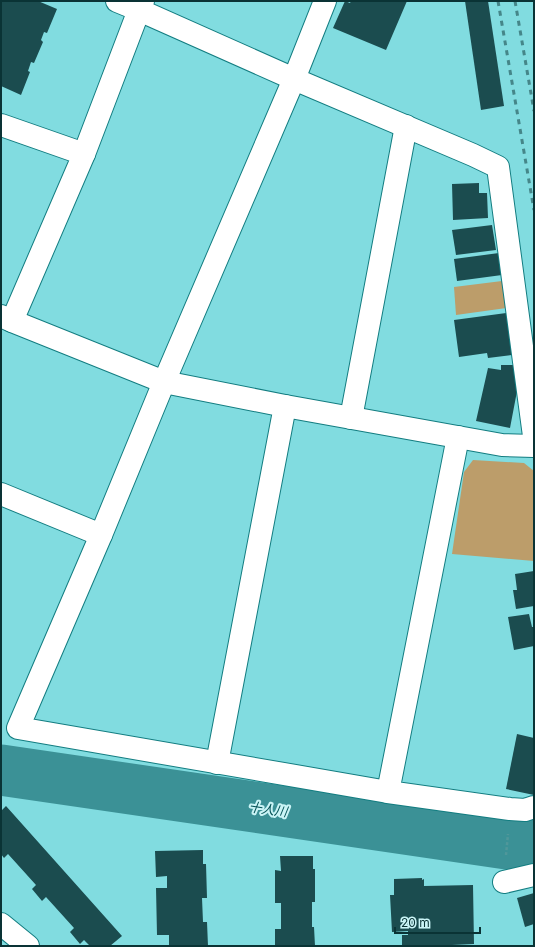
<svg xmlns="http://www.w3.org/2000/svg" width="535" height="947" viewBox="0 0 535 947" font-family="Inter,'Noto Sans JP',sans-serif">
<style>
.green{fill:#bc9d6a}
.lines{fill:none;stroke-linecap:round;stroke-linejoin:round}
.river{stroke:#3b9196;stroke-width:51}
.building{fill:#1b4c4f}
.pedestrian-casing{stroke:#137d81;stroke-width:24}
.minor-casing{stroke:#137d81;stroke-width:24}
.path{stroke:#50979a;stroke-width:2.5;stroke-dasharray:3 2;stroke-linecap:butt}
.pedestrian{stroke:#fff;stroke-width:22}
.minor{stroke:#fff;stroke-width:22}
.rail{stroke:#458689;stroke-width:3;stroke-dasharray:5 5;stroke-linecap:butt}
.labels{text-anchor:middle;stroke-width:4;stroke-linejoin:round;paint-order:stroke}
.water-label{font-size:13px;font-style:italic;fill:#065458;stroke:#caf4f6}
</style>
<rect width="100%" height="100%" fill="#81dce0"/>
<!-- green -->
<g class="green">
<polygon points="510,280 513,307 456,315 454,287"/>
<polygon points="473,460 524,463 534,471 534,561 452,554 464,472"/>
</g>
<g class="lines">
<!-- river -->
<polyline class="river" points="1,770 520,846 534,841"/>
</g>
<!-- building -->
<g class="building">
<polygon points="1,1 38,1 57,9 47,33 44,32 41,40 43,42 34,63 31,62 28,71 30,72 21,95 1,86"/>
<polygon points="345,1 350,3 351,1 407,1 386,50 333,28"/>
<polygon points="465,1 488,1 504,106 481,110"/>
<polygon points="479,183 479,193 487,193 488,218 453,220 452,184"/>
<polygon points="492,225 496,250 456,255 452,230"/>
<polygon points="499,253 502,275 457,281 454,259"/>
<polygon points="513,312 519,354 488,358 487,353 459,357 454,320"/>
<polygon points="501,365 522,365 510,428 476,421 488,368 501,370"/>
<polygon points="534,571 534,606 516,609 513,590 517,590 515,574"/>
<polygon points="529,614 532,627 534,627 534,646 514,650 508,617"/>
<polygon points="517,734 534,738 534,795 506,789"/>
<polygon points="6,806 122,936 110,946 90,946 84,940 80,944 70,932 74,928 46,897 42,901 32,889 36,885 8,854 4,858 1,854 1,811"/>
<polygon points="203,850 203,864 206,864 207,898 202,898 203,922 207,922 208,946 169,946 169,935 157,935 156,888 167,888 167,876 156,877 155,851"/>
<polygon points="280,856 313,856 313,869 315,869 315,902 312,902 312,927 314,927 315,946 275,946 275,929 281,929 281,903 275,903 275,870 281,871"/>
<polygon points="422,878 422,880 424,879 424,886 473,885 474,944 452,945 453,946 402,946 402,935 408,935 408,931 392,932 390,895 394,895 394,879"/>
<polygon points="534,893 534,924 525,927 517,898"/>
</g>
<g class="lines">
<!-- pedestrian casing -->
<g class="pedestrian-casing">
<polyline id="pedestrian" points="504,882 534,875"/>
</g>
<!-- minor casing -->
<g class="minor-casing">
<g id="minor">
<polyline points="117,1 139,10 143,1"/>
<polyline points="1,125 84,154 12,321 1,316"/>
<polyline points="84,154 139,10 294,79 473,155 498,167 534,436"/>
<polyline points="12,321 164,382 285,406 502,445 534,446"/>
<polyline points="351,418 406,126"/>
<polyline points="458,437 388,792 510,809 525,810 534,807"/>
<polyline points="1,494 101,535 164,382 294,79 325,1"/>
<polyline points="101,535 18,728 388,792"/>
<polyline points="217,763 285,406"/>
<polyline points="1,924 28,946"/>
</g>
</g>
<!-- path -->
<polyline class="path" points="506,855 508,834"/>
<!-- pedestrian -->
<use href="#pedestrian" class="pedestrian"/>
<!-- minor -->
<use href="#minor" class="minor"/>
<!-- rail -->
<g class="rail">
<polyline points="498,1 534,210"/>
<polyline points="515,1 534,111"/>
</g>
</g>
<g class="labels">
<!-- water labels -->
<g class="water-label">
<text transform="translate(268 809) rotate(8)" y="5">十人川</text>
</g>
</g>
<!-- border -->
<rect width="535" height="947" fill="none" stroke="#0a3335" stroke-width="4"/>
<!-- scale -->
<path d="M395 927v6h85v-6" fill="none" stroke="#0a3335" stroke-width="2"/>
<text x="401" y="927" font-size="12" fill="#0a3335" stroke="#caf4f6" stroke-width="3" paint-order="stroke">20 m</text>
</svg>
